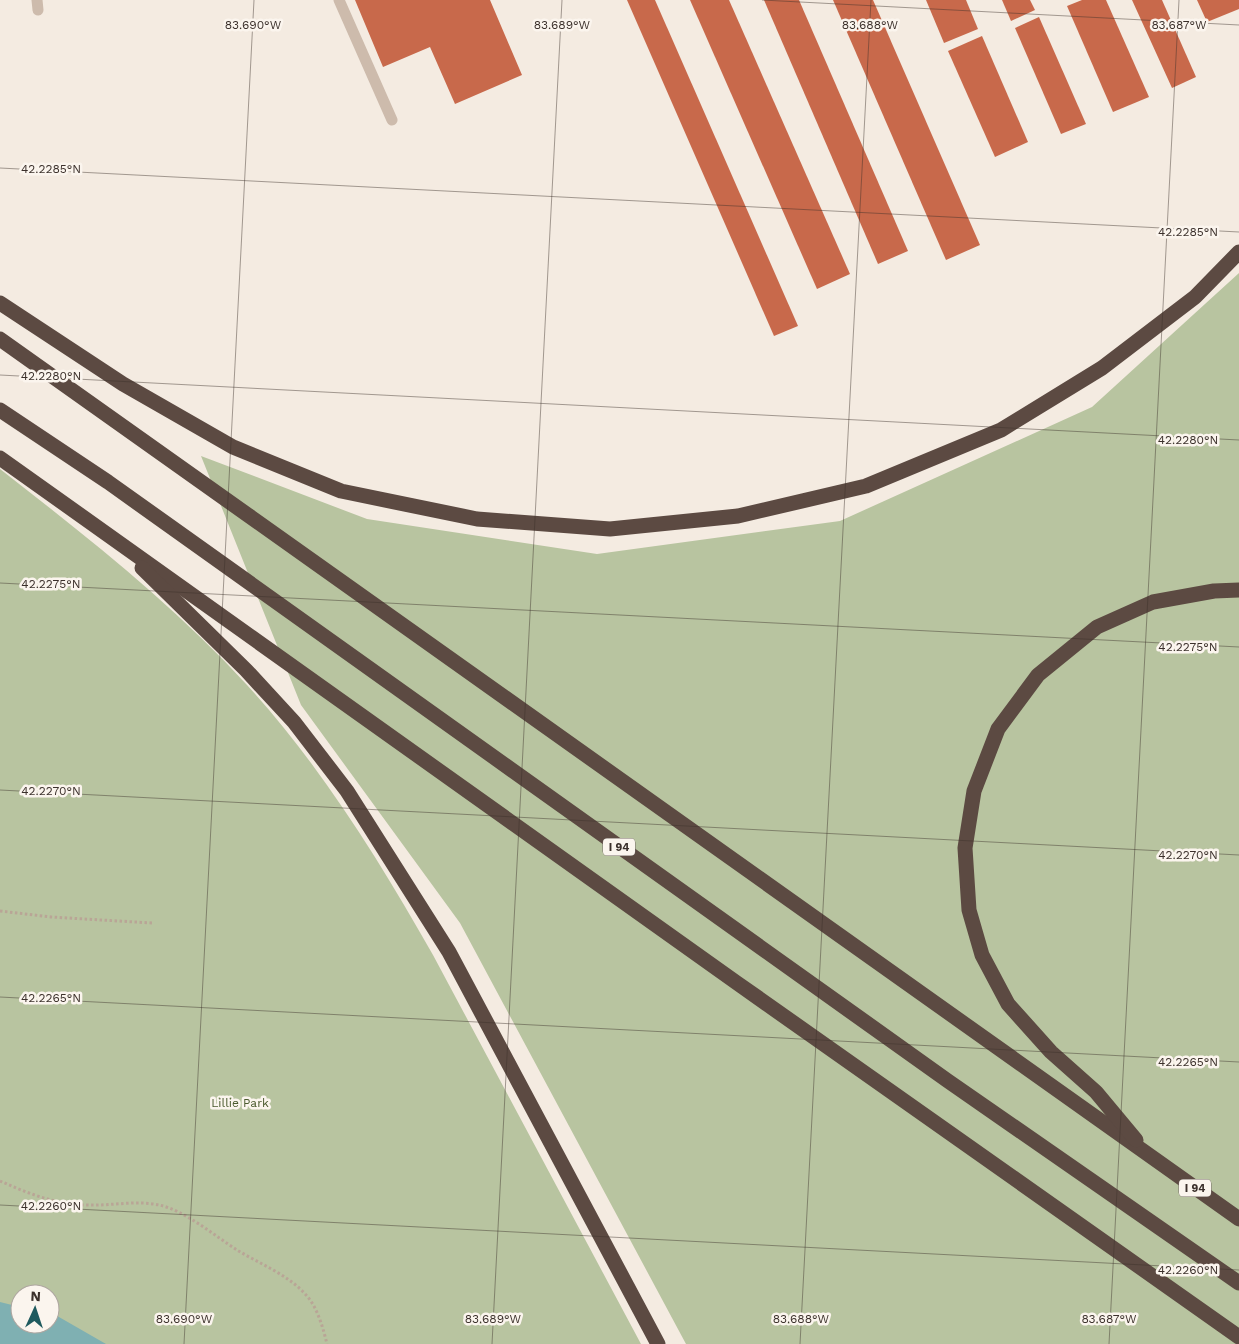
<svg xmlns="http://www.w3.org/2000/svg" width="1239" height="1344" viewBox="0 0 1239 1344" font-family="'Work Sans',sans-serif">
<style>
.green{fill:#b8c4a0;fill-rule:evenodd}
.water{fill:#7fb0b2}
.building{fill:#c8694b}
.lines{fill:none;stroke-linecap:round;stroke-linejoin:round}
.path{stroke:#b9a596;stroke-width:3;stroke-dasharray:2.5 2.5;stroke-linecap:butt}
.service{stroke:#cdbbac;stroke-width:11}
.motorway{stroke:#5c4a42;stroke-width:15}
.ticks{fill:none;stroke:#3b302b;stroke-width:1;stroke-opacity:0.45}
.labels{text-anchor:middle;stroke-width:5;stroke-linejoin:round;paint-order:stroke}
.shield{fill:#fbf5ee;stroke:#756b66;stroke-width:1}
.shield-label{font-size:11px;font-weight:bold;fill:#3b302b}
.park-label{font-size:12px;fill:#4a5a2e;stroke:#fbf5ee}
.ticks-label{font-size:12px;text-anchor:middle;fill:#3b302b;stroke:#fbf5ee;stroke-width:5;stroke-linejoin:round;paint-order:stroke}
</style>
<rect width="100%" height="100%" fill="#f4ebe1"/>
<!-- green -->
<g class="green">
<polygon points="1239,273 1239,1344 686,1344 460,923 301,705 201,456 367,519 597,554 840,521 1092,407"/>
<path d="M 0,469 C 86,536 173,604 247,685 C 321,766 379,860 433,955 L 641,1344 L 0,1344 ZM 20,1294 L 50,1294 L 50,1324 L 20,1324 Z"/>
</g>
<!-- water -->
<polygon class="water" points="0,1302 20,1307 20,1324 50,1324 50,1313 52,1313 106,1344 0,1344"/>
<!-- building -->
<g class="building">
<polygon points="355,0 490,0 522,75 455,104 430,47 383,67"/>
<polygon points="627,0 655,0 798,326 774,336"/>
<polygon points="690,0 729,0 850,274 817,289"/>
<polygon points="764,0 799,0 908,251 878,264"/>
<polygon points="833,0 873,0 980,245 946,260"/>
<polygon points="926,0 966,0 978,29 944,43"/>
<polygon points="1002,0 1030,0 1035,10 1011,21"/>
<polygon points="1082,0 1106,0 1149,97 1113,112 1067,6"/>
<polygon points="1132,0 1162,0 1196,77 1172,88"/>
<polygon points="1197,0 1239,0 1239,9 1207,22"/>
<polygon points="1039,17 1086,124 1061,134 1015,28"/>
<polygon points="982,36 1028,142 995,157 948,51"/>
</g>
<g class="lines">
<!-- path -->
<g class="path">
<polyline points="0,911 51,917 152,923"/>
<path d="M 0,1181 C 27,1193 57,1205 87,1205 C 111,1206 136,1200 159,1205 C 184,1210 215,1236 237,1250 C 260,1264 289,1275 307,1296 C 318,1309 323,1328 327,1344"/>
</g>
<!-- service -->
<g class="service">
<polyline points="37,0 38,10"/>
<polyline points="339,0 392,120"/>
</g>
<!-- motorway -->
<g class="motorway">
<polyline points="0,303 123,384 233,447 341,491 477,519 610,529 738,516 866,486 1001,430 1102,368 1195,297 1239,252"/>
<polyline points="0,339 1239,1219"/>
<polyline points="0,410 108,482 948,1081 1239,1283"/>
<polyline points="0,458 737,983 1239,1337"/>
<polyline points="142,568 246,670 294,722 347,791 449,952 658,1344"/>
<polyline points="1136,1140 1096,1092 1051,1052 1008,1004 982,955 969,910 965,848 974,791 998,729 1038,675 1097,627 1153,602 1214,591 1239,590"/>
</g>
</g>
<!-- ticks -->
<path class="ticks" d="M 762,0 L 1239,25M 0,168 L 1239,232M 0,375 L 1239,440M 0,583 L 1239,647M 0,790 L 1239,855M 0,997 L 1239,1062M 0,1205 L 1239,1270M 184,1344 L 254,0M 492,1344 L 562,0M 800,1344 L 871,0M 1109,1344 L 1179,0"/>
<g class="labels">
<!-- shield labels -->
<g class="shield">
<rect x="603" y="838.5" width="32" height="17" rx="4"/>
<rect x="1179" y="1179.5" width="32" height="17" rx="4"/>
</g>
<g class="shield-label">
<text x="619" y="851">I 94</text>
<text x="1195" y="1192">I 94</text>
</g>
<!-- park labels -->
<g class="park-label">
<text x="240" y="1107">Lillie Park</text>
</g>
</g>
<g class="ticks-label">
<text x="253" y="29">83.690°W</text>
<text x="562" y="29">83.689°W</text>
<text x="870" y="29">83.688°W</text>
<text x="1179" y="29">83.687°W</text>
<text x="51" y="173">42.2285°N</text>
<text x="1188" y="236">42.2285°N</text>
<text x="51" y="380">42.2280°N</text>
<text x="1188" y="444">42.2280°N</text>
<text x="51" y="588">42.2275°N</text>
<text x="1188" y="651">42.2275°N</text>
<text x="51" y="795">42.2270°N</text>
<text x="1188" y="859">42.2270°N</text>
<text x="51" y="1002">42.2265°N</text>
<text x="1188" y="1066">42.2265°N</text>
<text x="51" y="1210">42.2260°N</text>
<text x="1188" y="1274">42.2260°N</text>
<text x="184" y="1323">83.690°W</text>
<text x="493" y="1323">83.689°W</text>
<text x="801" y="1323">83.688°W</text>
<text x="1109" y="1323">83.687°W</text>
</g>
<!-- north arrow -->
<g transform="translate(35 1309) rotate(3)"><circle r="24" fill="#fbf5ee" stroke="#aea6a0"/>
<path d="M0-4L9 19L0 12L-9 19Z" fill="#1f5a5e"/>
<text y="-8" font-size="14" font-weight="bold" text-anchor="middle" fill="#3b302b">N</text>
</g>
</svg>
